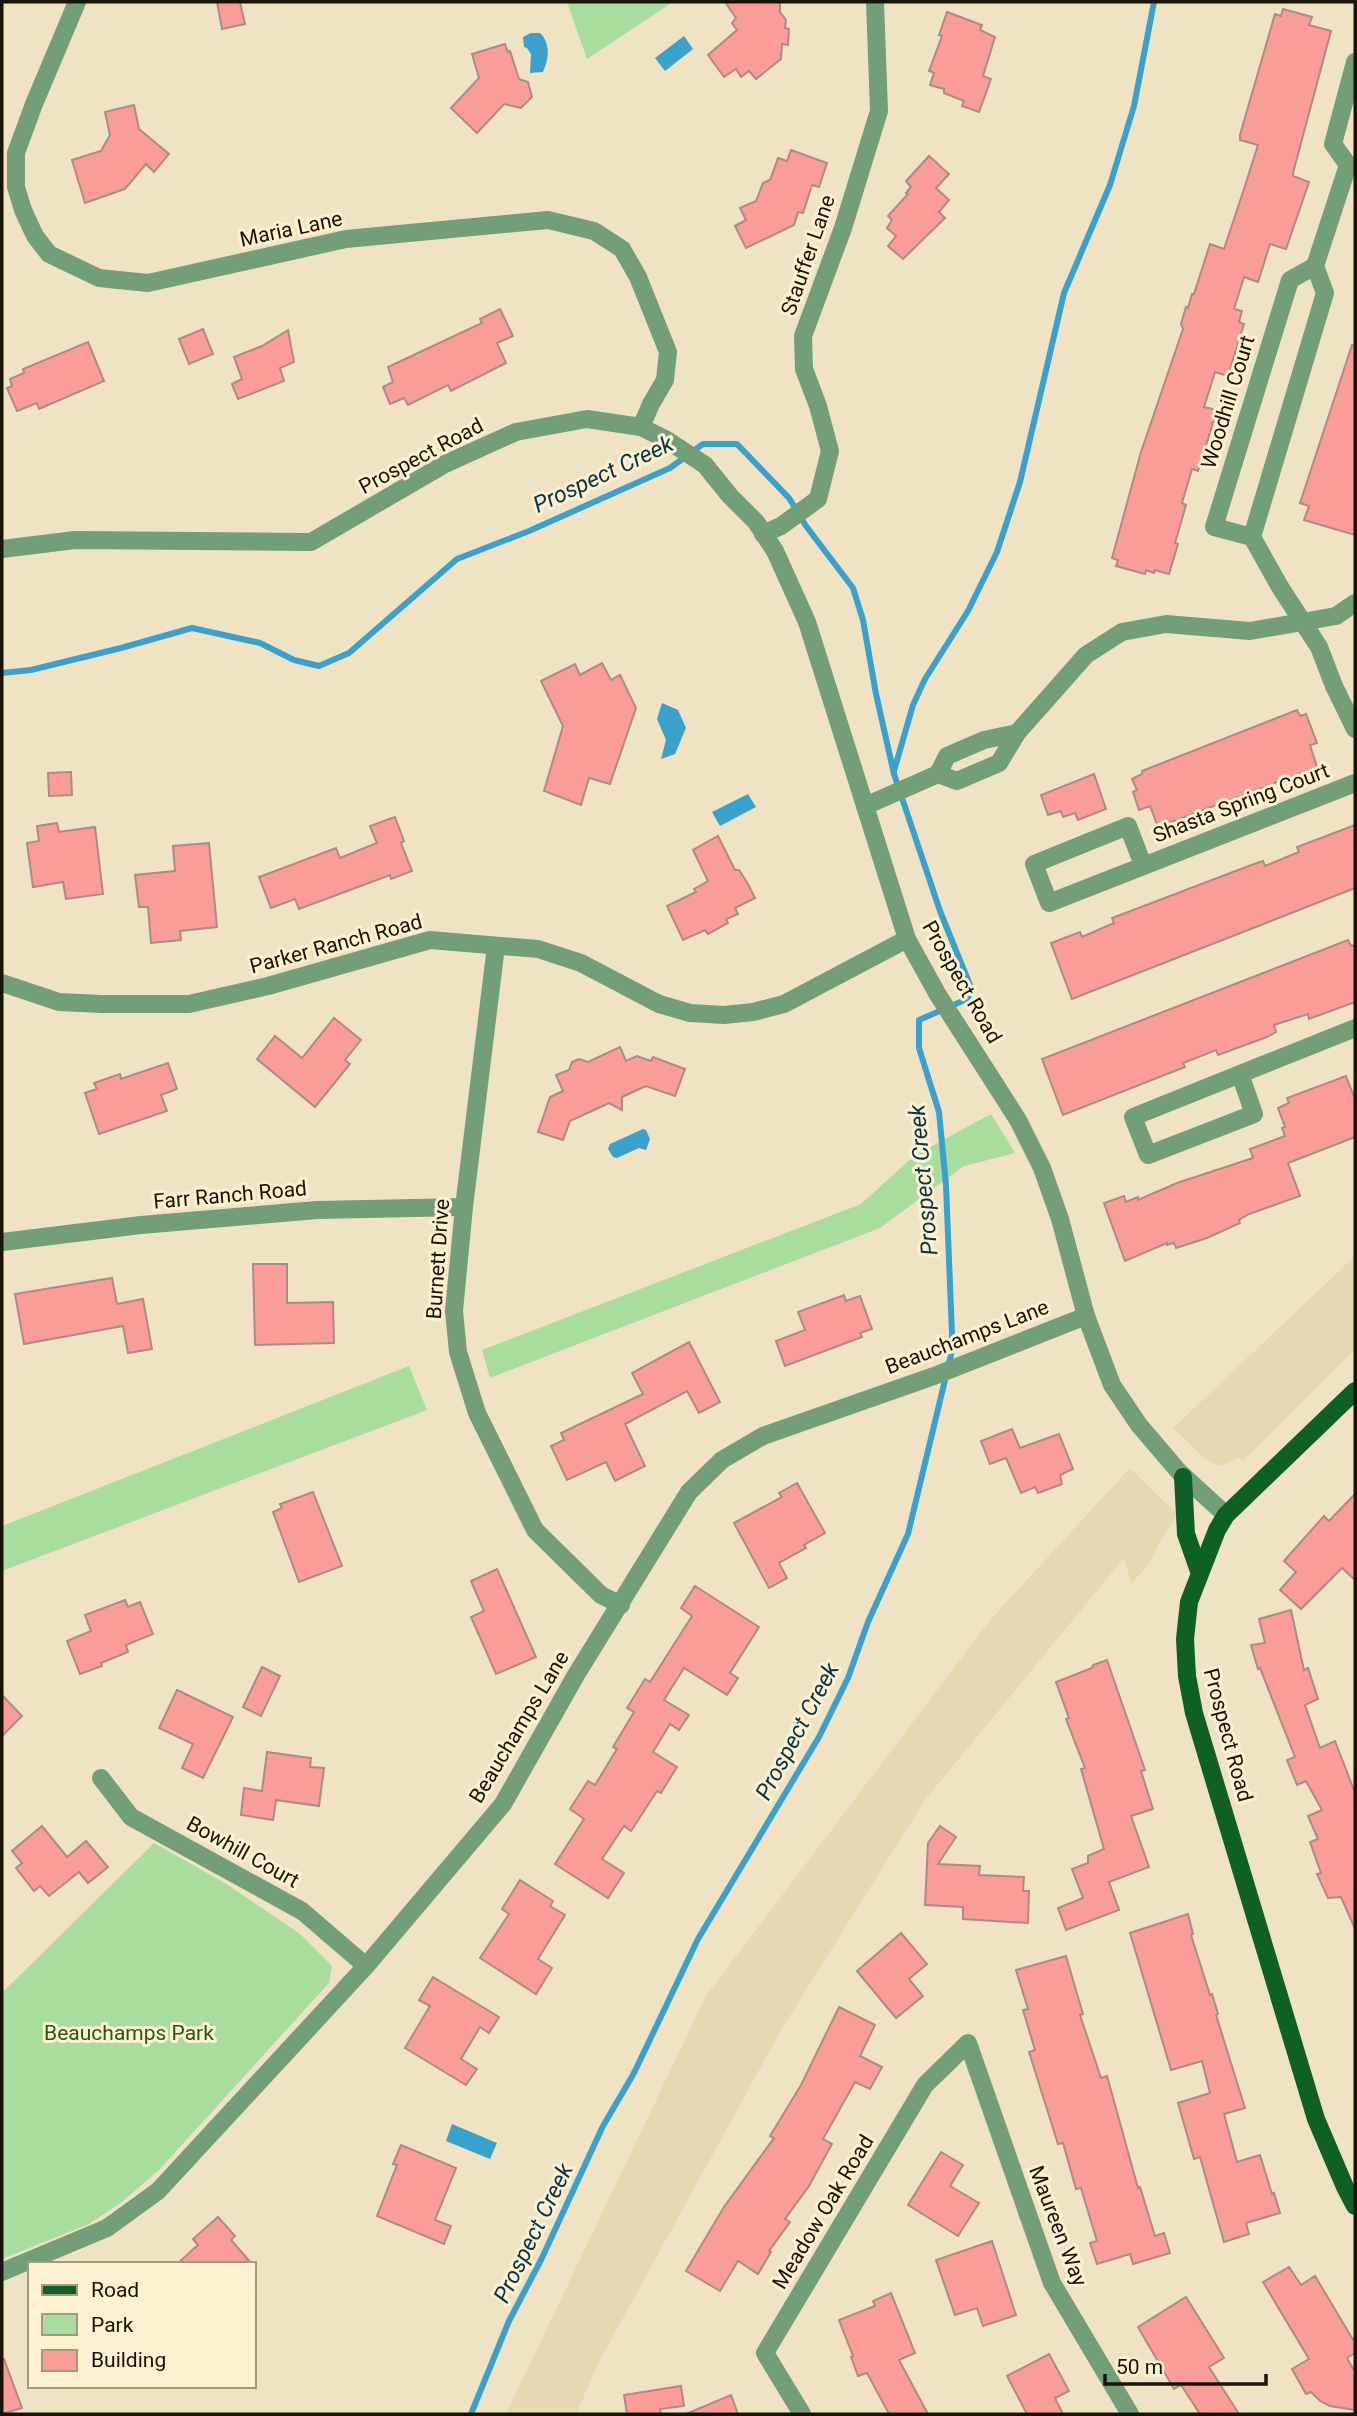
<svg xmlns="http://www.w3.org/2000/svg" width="1357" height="2416" viewBox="0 0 1357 2416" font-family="Roboto,sans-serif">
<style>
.built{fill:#e7d8b2}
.green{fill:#a8dd9e}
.water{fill:#39a1cb}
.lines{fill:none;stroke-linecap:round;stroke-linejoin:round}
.stream{stroke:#39a1cb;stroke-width:6}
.building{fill:#fa9d99;stroke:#ad8987;stroke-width:2}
.minor{stroke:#729f77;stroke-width:18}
.major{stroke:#0f6027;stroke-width:18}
.labels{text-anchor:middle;stroke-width:6;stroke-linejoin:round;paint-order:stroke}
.street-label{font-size:21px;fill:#181409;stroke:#fdf1d1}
.park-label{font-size:21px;fill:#225916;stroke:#fdf1d1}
.water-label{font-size:23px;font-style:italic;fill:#053446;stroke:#fdf1d1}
</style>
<rect width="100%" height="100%" fill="#f0e3c4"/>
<!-- built -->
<g class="built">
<polygon points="1355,1256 1355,1349 1243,1461 1239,1457 1227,1464 1217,1465 1206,1460 1173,1428"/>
<polygon points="1130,1468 1178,1515 1159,1543 1149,1564 1131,1584 1124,1558 925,1800 781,2030 600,2360 576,2414 506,2414 706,1996 990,1620"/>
</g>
<!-- green -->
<g class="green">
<polygon points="567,2 673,2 587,59"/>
<polygon points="991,1114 1015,1153 964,1166 880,1228 490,1378 482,1350 861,1204 914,1156"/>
<polygon points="409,1366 427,1410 2,1571 2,1526"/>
<polygon points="154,1843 228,1885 300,1934 332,1966 329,1983 159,2170 122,2202 89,2224 2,2259 2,1993"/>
</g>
<!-- water -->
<g class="water">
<path d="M 531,33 L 540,33 C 551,44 549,59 543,72 L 530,73 L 531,54 L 527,48 L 524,47 L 523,37 Z"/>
<polygon points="684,36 693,49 665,71 655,58"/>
<polygon points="662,703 678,710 686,728 675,754 661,759 666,740 657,719"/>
<polygon points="748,794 756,807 720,826 712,812"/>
<polygon points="643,1129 646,1130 650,1139 646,1150 639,1148 617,1158 613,1157 608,1149 610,1144"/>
<polygon points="452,2124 497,2143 490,2159 446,2141"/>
</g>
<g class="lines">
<!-- stream -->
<g class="stream">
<polyline points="2,673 31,670 121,648 192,628 260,643 294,660 319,666 349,653 457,559 529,531 670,468 703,444 737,444 789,498 806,526 853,588 863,620 876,694 894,774 940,911 970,985 969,996 965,1000 919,1020 919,1048 939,1112 946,1185 952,1334 951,1355 908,1534 868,1622 848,1678 819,1737 698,1939 634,2073 603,2126 541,2260 509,2321 471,2414"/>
<polyline points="894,771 913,705 925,679 968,611 997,552 1020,482 1064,293 1110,185 1134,106 1154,2"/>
</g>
</g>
<!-- building -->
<g class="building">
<polygon points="217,2 240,2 245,24 222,29"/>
<polygon points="725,2 780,2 780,12 786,20 785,28 789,29 788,45 782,44 781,59 756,79 749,71 741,77 736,69 724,77 708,55 737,30 732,23 736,18"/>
<polygon points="1283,9 1312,17 1309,25 1331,31 1293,173 1293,176 1309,182 1286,249 1270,244 1258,282 1244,277 1234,309 1242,311 1239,322 1244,324 1228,376 1215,372 1204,407 1217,410 1198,471 1192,469 1182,503 1186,505 1175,543 1178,544 1169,574 1155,570 1154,573 1146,570 1145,574 1116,566 1118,560 1112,558 1141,452 1183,329 1181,324 1186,307 1188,308 1192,294 1194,294 1210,244 1224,249 1243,192 1258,145 1240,140 1240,135 1275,14 1281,16"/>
<polygon points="947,12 982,25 980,30 995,37 983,76 991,79 979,112 962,106 964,101 944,93 944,89 930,85 934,73 929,71 942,36 939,35"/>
<polygon points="505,44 508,52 510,51 519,79 528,82 532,97 521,108 504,104 477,133 451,108 479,78 472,54"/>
<polygon points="134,105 139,129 169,154 154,172 146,164 125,189 85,203 72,160 101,151 110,135 105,112"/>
<polygon points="791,150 827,163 819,187 812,185 803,213 798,212 794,225 746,248 735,226 746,220 740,208 756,201 763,183 770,180 778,158 787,161"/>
<polygon points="929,156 949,174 936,188 949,200 939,212 945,218 903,259 888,246 896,236 887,228 892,220 888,216 908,194 906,193 911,187 906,181"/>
<polygon points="500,309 513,336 497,343 506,363 451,391 448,385 408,405 404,398 390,404 383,387 393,382 388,367 482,323 480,319"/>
<polygon points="203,329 213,354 189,364 179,339"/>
<polygon points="288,330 294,362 280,368 284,381 238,399 232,384 242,379 234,357 262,346"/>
<polygon points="88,342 104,381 39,409 37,403 17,411 7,388 12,386 10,379 24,373 23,369"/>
<polygon points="1352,345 1355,346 1355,535 1304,520 1309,506 1300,503"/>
<polygon points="602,663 611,680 620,675 636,708 610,784 589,778 581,805 544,791 563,726 541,681 575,664 580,675"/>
<polygon points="1297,710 1300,716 1306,714 1317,743 1310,745 1317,767 1158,827 1150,806 1139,810 1133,792 1137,790 1132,779 1142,774 1142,771"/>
<polygon points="71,772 72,795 49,796 48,773"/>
<polygon points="1094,774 1106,809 1078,820 1075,813 1063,817 1061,811 1048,815 1041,795"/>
<polygon points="395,817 404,841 401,843 412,871 391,879 390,875 299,909 295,899 271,908 259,877 336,848 340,858 377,843 370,826"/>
<polygon points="57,823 59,832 95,827 103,894 66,899 63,882 33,887 27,843 39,841 37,826"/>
<polygon points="1355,825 1355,888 1072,999 1051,943 1080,932 1082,937 1114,923 1112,918 1254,864 1263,861 1265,866 1299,852 1297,847"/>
<polygon points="718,836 735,870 739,870 748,884 755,898 735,908 738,914 726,919 728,923 708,934 705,930 683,940 667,906 696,892 694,889 708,881 693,850"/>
<polygon points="209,843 217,927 180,931 181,940 151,943 148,907 139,907 135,875 175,871 173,846"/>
<polygon points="1348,940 1351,946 1355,945 1355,1002 1309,1019 1308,1014 1274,1025 1276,1032 1267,1037 1218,1055 1216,1050 1183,1063 1185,1067 1063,1115 1042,1059"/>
<polygon points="334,1018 361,1040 345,1060 350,1064 315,1107 257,1059 275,1036 302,1058"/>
<polygon points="620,1047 626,1061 637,1056 651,1061 653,1057 685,1069 675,1096 646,1086 622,1097 622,1110 609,1103 570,1121 563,1140 538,1132 550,1097 563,1091 556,1075 569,1070 572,1062 579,1059 588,1062"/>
<polygon points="168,1063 177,1089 161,1095 167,1111 99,1134 85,1093 97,1089 94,1083 120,1074 121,1079"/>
<polygon points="1346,1076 1355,1099 1355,1137 1288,1163 1300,1196 1249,1214 1239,1220 1240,1223 1207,1238 1176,1248 1174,1243 1167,1245 1167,1243 1125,1261 1104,1203 1124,1196 1126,1202 1138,1197 1138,1200 1177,1183 1253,1158 1250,1149 1285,1136 1282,1128 1285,1127 1278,1108 1289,1103 1287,1098"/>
<polygon points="253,1264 287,1264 287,1303 333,1302 334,1343 255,1345"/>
<polygon points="112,1278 117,1304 143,1299 152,1349 128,1353 123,1326 24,1344 15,1294"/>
<polygon points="844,1295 846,1301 860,1296 872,1329 860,1333 862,1337 785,1366 776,1341 805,1330 798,1312"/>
<polygon points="689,1342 720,1402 699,1413 687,1391 625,1424 645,1466 615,1481 606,1462 567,1480 551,1446 564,1440 561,1433 643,1394 632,1373"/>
<polygon points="1012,1429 1020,1448 1059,1434 1073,1469 1060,1475 1062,1484 1038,1493 1035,1487 1021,1493 1006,1458 990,1464 981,1441"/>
<polygon points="797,1483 825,1533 804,1545 806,1548 779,1563 787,1578 769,1588 734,1523 782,1497 779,1493"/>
<polygon points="313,1492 342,1566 299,1582 273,1512 282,1508 280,1504"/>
<polygon points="1355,1494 1355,1580 1342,1568 1301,1609 1280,1590 1296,1572 1284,1561 1324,1516 1329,1521"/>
<polygon points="497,1569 536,1657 496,1674 471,1617 484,1611 471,1581"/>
<polygon points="695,1586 759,1627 730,1673 738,1678 727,1695 684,1668 664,1700 689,1715 679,1730 670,1724 653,1752 677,1767 661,1793 657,1791 631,1831 624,1826 602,1859 624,1873 608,1898 555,1864 584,1819 570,1809 588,1781 595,1785 617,1749 613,1747 634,1712 627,1708 645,1679 650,1682 692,1616 681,1608"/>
<polygon points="125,1600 128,1607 140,1602 153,1634 126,1645 128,1652 101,1663 102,1666 80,1674 67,1641 91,1631 85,1615"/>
<polygon points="1291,1610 1304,1670 1308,1668 1318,1699 1305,1705 1320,1748 1335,1741 1355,1793 1355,1929 1341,1897 1328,1898 1317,1874 1321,1873 1310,1842 1318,1839 1308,1816 1322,1810 1306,1781 1297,1785 1287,1760 1295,1757 1260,1668 1258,1669 1251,1645 1265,1643 1259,1619"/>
<polygon points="1107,1660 1145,1770 1141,1771 1153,1809 1131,1816 1149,1867 1109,1882 1119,1910 1066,1930 1058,1908 1083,1898 1072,1869 1088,1863 1088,1856 1104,1849 1081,1769 1085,1768 1066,1719 1069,1718 1056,1682 1092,1668 1093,1665"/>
<polygon points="262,1667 280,1676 261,1716 243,1707"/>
<polygon points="177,1690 233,1717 203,1778 182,1768 193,1744 159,1728"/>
<polygon points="2,1695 22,1716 2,1736"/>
<polygon points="267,1752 311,1758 310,1767 324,1768 319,1806 276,1800 273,1820 241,1815 244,1788 262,1791"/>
<polygon points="42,1826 67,1857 86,1841 108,1867 88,1883 79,1872 49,1896 40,1886 34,1891 16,1868 22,1863 12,1851"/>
<polygon points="940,1826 956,1837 938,1864 980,1866 979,1875 1024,1877 1023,1891 1029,1891 1028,1923 963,1919 963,1907 925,1905 928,1843"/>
<polygon points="520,1880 553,1901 550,1906 565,1915 538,1959 552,1968 536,1994 480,1958 509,1914 502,1909"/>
<polygon points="1188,1914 1193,1934 1191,1935 1210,1995 1212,1994 1218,2014 1216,2015 1245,2108 1224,2114 1237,2162 1260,2155 1272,2194 1274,2193 1280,2213 1246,2223 1249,2234 1224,2242 1200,2157 1194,2159 1178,2103 1210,2093 1202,2061 1171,2070 1130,1933"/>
<polygon points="901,1933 927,1964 909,1979 923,1996 896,2018 857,1971"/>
<polygon points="1066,1956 1083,2014 1080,2015 1101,2078 1107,2076 1138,2188 1140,2187 1155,2236 1164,2233 1170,2253 1133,2264 1130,2254 1097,2264 1090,2243 1097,2241 1081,2188 1076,2189 1063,2143 1058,2144 1029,2052 1035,2050 1023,2010 1028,2009 1016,1970"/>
<polygon points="433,1977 499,2017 489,2033 480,2027 461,2059 477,2069 466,2085 405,2048 430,2006 419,2000"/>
<polygon points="839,2007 875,2025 860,2056 882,2067 870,2089 855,2082 823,2139 832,2144 809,2186 785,2219 790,2222 769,2251 771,2252 758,2274 738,2261 720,2291 686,2271 724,2207 774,2138 770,2136 801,2085"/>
<polygon points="401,2145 456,2168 435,2220 451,2226 444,2244 377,2216 397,2165 393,2164"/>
<polygon points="941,2152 963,2165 950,2186 979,2203 958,2236 908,2205"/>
<polygon points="218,2217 235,2236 231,2240 252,2264 177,2264 198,2245 193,2239"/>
<polygon points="992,2241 1016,2315 983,2326 977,2308 955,2315 936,2260"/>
<polygon points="1289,2267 1301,2285 1315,2276 1355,2343 1355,2353 1347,2358 1355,2372 1355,2410 1330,2406 1320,2401 1311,2392 1306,2394 1292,2369 1309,2359 1263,2282"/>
<polygon points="891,2293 915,2353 899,2360 928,2414 889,2414 867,2373 858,2376 851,2357 853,2356 839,2320 875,2306 873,2301"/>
<polygon points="1186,2297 1224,2358 1209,2367 1239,2414 1200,2414 1181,2385 1174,2389 1138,2327"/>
<polygon points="1049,2354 1069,2391 1055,2398 1063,2414 1027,2414 1007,2376"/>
<polygon points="4,2359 22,2408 2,2414 2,2360"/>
<polygon points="681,2386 684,2406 660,2409 661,2414 627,2414 624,2395"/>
<polygon points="731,2395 738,2414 686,2414"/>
</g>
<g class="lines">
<!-- minor -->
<g class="minor">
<polyline points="77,2 34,104 16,153 16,187 23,210 35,236 49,254 99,278 148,283 346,239 548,220 594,231 622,249 638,277 668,352 665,380 651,404 641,427"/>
<polyline points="1348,165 1315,266 1325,293 1252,537 1280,587 1319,647 1334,686 1355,729"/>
<polyline points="1348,165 1333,144 1355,62"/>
<polyline points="763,534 781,526 818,499 830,451 818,406 804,369 803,336 843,228 879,111 875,2"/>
<polyline points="1252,537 1214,527 1290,280 1315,266"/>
<polyline points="2,549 75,540 311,542 445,464 516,432 587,419 641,427 667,440 705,465 730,496 756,522 775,551 807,622 907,939 938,995 1018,1120 1042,1168 1060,1219 1086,1316 1112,1385 1139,1425 1180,1473 1226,1515"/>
<polyline points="938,774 957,781 999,763 1017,733 1086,655 1122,632 1166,624 1250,631 1336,616 1355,603"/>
<polyline points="865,806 938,774 947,756 984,740 1017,733"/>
<polyline points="1143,865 1128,826 1034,864 1049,903 1355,783"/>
<polyline points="496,946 464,1207 454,1311 458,1352 477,1413 535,1530 601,1595 621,1605"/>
<polyline points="2,983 59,1002 102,1004 189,1004 268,986 430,940 538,949 581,963 659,1004 690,1013 724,1015 753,1012 784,1004 907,939"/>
<polyline points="1240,1074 1254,1114 1148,1155 1133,1117 1355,1028"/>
<polyline points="2,1242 141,1225 317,1210 464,1207"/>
<polyline points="101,1778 131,1817 302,1911 366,1966"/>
<polyline points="2,2272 107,2228 158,2191 366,1966 503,1804 576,1675 689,1492 722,1460 763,1436 934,1376 1086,1316"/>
<polyline points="802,2414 765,2353 925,2085 968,2043 1052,2283 1130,2414"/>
</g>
<!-- major -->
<g class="major">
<polyline points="1355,1391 1226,1515 1217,1530 1189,1602 1185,1639 1187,1676 1194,1713 1316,2119 1345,2187 1355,2206"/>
<polyline points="1183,1477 1186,1534 1199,1571"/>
</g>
</g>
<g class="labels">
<!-- street labels -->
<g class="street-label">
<text transform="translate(291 229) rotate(-12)" y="7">Maria Lane</text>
<text transform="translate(808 255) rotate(-71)" y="7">Stauffer Lane</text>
<text transform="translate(1228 402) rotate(-73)" y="7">Woodhill Court</text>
<text transform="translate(421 456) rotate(-28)" y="7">Prospect Road</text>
<text transform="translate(1241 803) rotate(-21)" y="7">Shasta Spring Court</text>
<text transform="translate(336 944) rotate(-15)" y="7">Parker Ranch Road</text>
<text transform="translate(962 982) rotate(60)" y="7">Prospect Road</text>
<text transform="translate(230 1195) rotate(-5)" y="7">Farr Ranch Road</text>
<text transform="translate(438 1259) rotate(-86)" y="7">Burnett Drive</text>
<text transform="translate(967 1337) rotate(-21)" y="7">Beauchamps Lane</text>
<text transform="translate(519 1727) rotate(-59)" y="7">Beauchamps Lane</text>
<text transform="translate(1228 1735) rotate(75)" y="7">Prospect Road</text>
<text transform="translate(243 1852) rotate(29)" y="7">Bowhill Court</text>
<text transform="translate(823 2212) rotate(-59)" y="7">Meadow Oak Road</text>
<text transform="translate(1058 2226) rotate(69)" y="7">Maureen Way</text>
</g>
<!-- park labels -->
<g class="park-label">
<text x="129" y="2040">Beauchamps Park</text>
</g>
<!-- water labels -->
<g class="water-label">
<text transform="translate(603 474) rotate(-25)" y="8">Prospect Creek</text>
<text transform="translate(923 1180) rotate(-95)" y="8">Prospect Creek</text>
<text transform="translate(797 1731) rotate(-62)" y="8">Prospect Creek</text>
<text transform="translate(533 2233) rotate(-64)" y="8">Prospect Creek</text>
</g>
</g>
<!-- border -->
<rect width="1357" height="2416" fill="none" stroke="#181409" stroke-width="7"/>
<!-- legend -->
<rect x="28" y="2262" width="228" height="126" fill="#fdf1d1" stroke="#a19981" stroke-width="2"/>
<rect x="42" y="2285" width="35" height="10" fill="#0f6027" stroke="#a19981" stroke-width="2"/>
<text x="91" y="2297" font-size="21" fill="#181409">Road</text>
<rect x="42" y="2314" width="35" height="21" fill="#a8dd9e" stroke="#a19981" stroke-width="2"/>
<text x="91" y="2332" font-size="21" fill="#181409">Park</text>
<rect x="42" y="2350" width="35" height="21" fill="#fa9d99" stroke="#a19981" stroke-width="2"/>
<text x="91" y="2367" font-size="21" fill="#181409">Building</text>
<!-- scale -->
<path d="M1105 2374v10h161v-10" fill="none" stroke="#181409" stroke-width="3.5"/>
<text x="1116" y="2374" font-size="21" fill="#181409" stroke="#fdf1d1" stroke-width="5" paint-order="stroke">50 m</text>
</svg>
